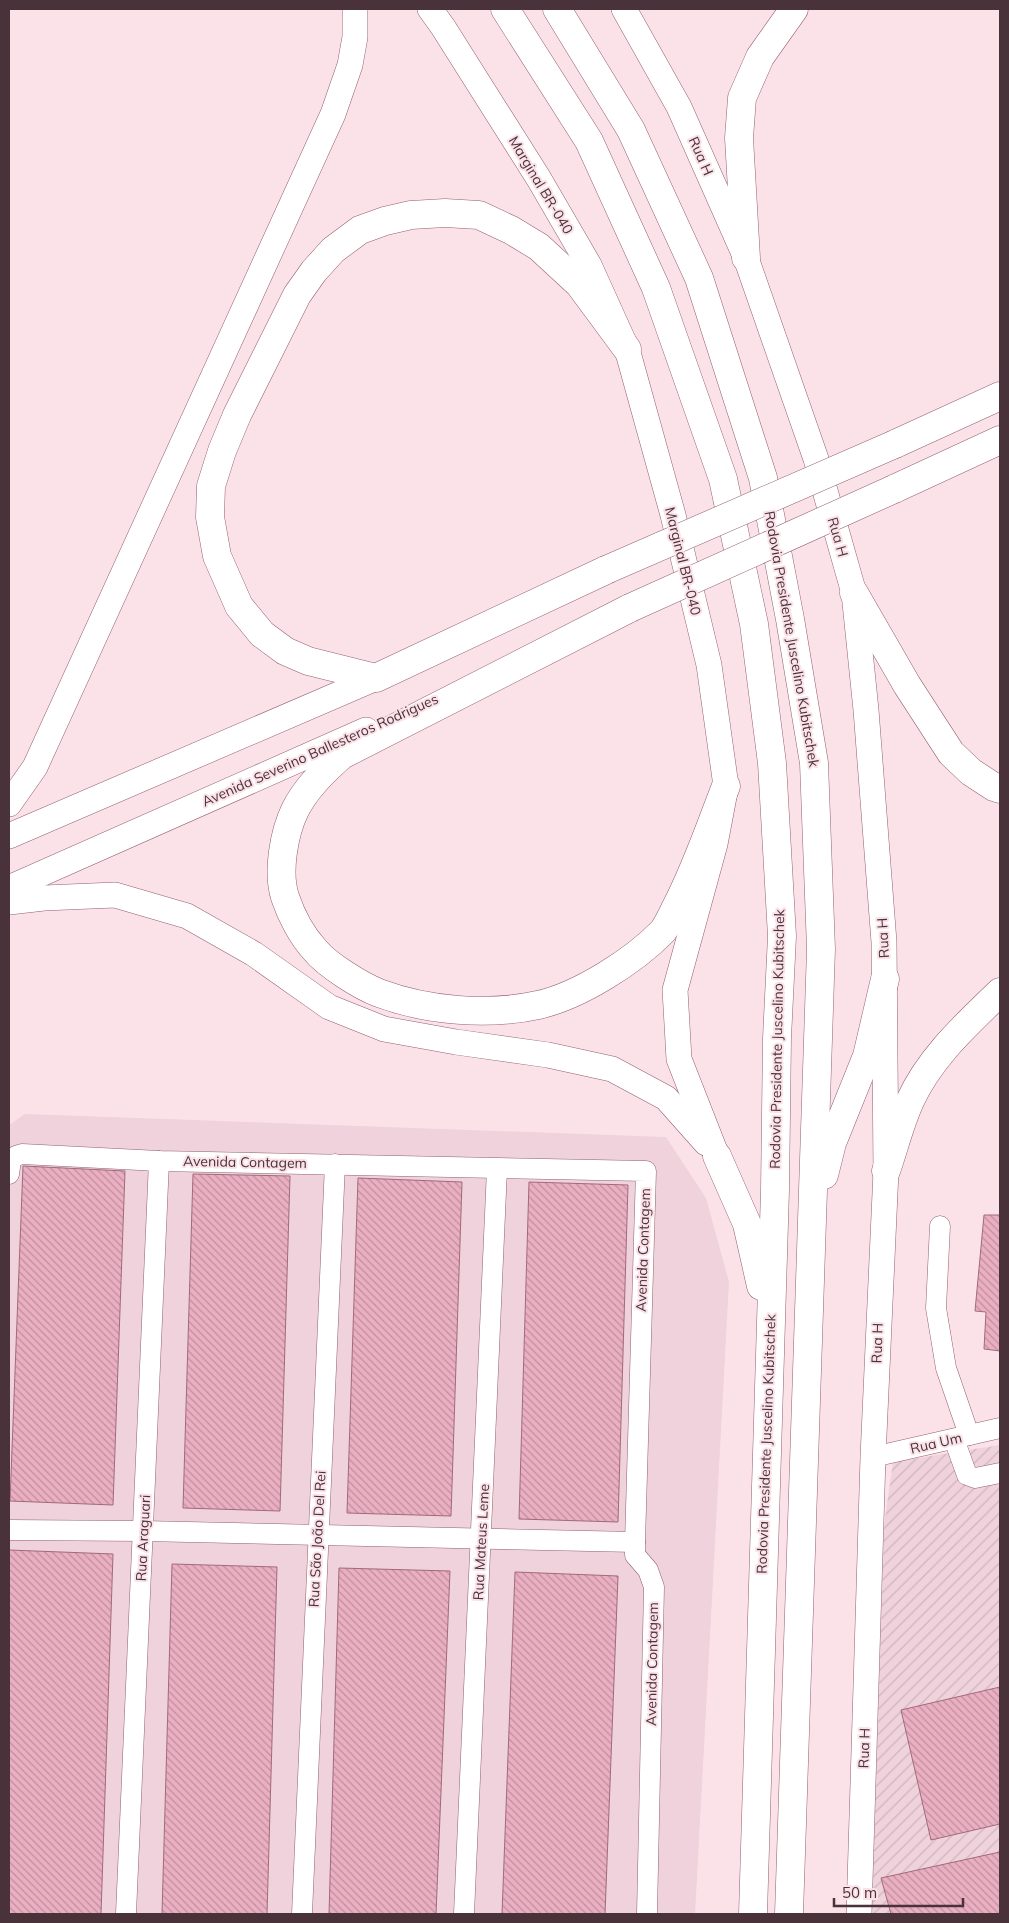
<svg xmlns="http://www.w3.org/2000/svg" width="1009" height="1923" viewBox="0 0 1009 1923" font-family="Mulish,sans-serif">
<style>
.built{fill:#efd2db}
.industrial{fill:url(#industrial-furrows)}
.building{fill:url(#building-back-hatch);stroke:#a16a7c}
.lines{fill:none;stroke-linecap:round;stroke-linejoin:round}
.minor-casing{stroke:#945f71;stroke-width:21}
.major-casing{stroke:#945f71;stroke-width:26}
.highway-casing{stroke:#945f71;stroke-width:29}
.minor{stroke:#fff;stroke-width:20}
.major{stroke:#fff;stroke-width:25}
.highway{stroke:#fff;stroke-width:28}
.highway-bridge-casing{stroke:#945f71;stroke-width:29;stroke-linecap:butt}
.highway-bridge{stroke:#fff;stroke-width:28}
.labels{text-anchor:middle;stroke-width:4;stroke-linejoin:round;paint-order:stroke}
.street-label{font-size:14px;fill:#4a323a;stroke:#fbe2e9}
</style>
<defs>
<pattern id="industrial-furrows" width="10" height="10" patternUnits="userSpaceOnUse" patternTransform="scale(1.25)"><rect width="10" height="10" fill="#efd2db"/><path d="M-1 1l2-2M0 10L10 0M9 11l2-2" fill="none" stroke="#ceb5bd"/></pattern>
<pattern id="building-back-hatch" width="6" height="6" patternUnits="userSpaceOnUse" patternTransform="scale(1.25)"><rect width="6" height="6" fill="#ebafc2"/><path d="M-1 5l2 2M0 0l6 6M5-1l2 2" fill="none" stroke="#c08f9f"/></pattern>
</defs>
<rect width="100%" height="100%" fill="#fbe2e9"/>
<!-- built -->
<polygon class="built" points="25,1114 666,1137 706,1198 729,1282 695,1914 9,1914 9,1125"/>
<!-- industrial -->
<polygon class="industrial" points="1000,1445 1000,1914 872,1914 884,1525 893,1462"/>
<!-- building -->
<g class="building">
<polygon points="23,1166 125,1171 113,1505 10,1501"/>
<polygon points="193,1174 290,1176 280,1511 183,1508"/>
<polygon points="358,1178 462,1182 451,1516 347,1513"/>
<polygon points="529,1182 628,1185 618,1522 519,1519"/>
<polygon points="984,1215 1000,1215 1000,1351 984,1349 986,1312 975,1311"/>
<polygon points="9,1550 113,1554 101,1914 9,1914"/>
<polygon points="172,1564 277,1567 267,1914 162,1914"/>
<polygon points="339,1568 450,1571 436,1914 329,1914"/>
<polygon points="515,1572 618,1576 605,1914 502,1914"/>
<polygon points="1000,1687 1000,1824 931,1840 901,1710"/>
<polygon points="1000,1852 1000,1914 891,1914 881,1878"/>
</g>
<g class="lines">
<!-- minor casing -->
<g class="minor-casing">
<g id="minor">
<polyline points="9,1174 11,1160 16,1156 22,1154 159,1161 646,1171 635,1542 635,1555 648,1570 654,1587 647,1914"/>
<polyline points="940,1226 936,1308 946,1368 969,1435"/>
<polyline points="954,1439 967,1475 975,1478 1000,1473"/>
<polyline points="873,1457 1000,1428"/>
<polyline points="9,1530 143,1531 635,1542"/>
<polyline points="126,1914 159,1161"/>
<polyline points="302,1914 335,1164"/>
<polyline points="464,1914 497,1169"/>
</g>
</g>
<!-- major casing -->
<g class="major-casing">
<g id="major">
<polyline points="430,9 443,27 539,179 589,265 627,349 673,515 709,665 726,786 715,844 675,990 679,1059 717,1156"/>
<polyline points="624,9 679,107 746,258 816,459 854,593 866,710 884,942 886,1171 873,1457 859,1914"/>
<polyline points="9,804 35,767 333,114 350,65 355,37 355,9"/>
<polyline points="9,836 376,678"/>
<polyline points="9,888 366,730"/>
<polyline points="9,902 44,898 115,895 187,916 254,954 329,1007 384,1029 456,1042 548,1055 612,1069 666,1098 706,1143"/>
</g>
</g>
<!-- highway casing -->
<g class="highway-casing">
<g id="highway">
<polyline points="505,9 589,141 656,288 723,479 754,624 772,763 782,936 777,1038 775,1190 753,1914"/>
<polyline points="557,9 631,130 699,278 763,478 790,619 814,763 821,949 789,1914"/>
<polyline points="746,258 739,138 742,98 760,57 794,9"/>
<polyline points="895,444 1000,396"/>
<polyline points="894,489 1000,440"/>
<polyline points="606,570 376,678 308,661 285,651 262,634 239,606 217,556 210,517 211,486 222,451 237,415 297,295 314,271 333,250 360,230 385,221 411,215 445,213 479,215 511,230 539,247 579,284 627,349"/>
<polyline points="854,593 907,685 951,753 971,772 994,787 1000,789"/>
<path d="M 630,608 L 342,755 C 324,771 306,788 295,810 C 284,833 277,872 285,897 C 291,915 302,936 315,950 C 327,965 361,986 379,993 C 427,1011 488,1016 538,1005 C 579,996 634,961 663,931 C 668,924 672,915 676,907 C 696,869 710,827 726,786"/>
<polyline points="717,1156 747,1224 761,1286"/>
<path d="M 886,1171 C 894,1148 900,1123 910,1101 C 930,1057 966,1025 1000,992"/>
<polyline points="824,1175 832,1143 867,1056 885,979"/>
</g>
</g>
<!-- minor -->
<use href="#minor" class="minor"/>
<!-- major -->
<use href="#major" class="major"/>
<!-- highway -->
<use href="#highway" class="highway"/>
<!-- highway-bridge casing -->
<g class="highway-bridge-casing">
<g id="highway-bridge">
<polyline points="606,570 895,444"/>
<polyline points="630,608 894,489"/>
</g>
</g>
<!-- highway-bridge -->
<use href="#highway-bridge" class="highway-bridge"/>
</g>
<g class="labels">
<!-- street labels -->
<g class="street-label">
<text transform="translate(701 156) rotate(66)" y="5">Rua H</text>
<text transform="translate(541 185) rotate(59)" y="5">Marginal BR-040</text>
<text transform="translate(838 537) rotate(74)" y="5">Rua H</text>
<text transform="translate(683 561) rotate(76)" y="5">Marginal BR-040</text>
<text transform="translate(792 639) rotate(80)" y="5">Rodovia Presidente Juscelino Kubitschek</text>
<text transform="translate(320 750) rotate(-24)" y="5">Avenida Severino Ballesteros Rodrigues</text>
<text transform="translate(883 938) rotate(-93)" y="5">Rua H</text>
<text transform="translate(777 1039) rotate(-89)" y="5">Rodovia Presidente Juscelino Kubitschek</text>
<text transform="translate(245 1162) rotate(1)" y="5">Avenida Contagem</text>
<text transform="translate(643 1250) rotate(-88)" y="5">Avenida Contagem</text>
<text transform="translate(877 1343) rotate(-88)" y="5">Rua H</text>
<text transform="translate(936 1443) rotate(-13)" y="5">Rua Um</text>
<text transform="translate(766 1444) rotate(-88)" y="5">Rodovia Presidente Juscelino Kubitschek</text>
<text transform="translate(143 1538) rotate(-87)" y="5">Rua Araguari</text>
<text transform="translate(317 1539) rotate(-87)" y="5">Rua São João Del Rei</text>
<text transform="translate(481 1542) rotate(-87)" y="5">Rua Mateus Leme</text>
<text transform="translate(652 1664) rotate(-89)" y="5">Avenida Contagem</text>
<text transform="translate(864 1748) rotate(-88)" y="5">Rua H</text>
</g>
</g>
<!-- border -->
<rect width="1009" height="1923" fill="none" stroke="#4a323a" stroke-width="20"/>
<!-- scale -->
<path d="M834 1898v8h129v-8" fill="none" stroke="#4a323a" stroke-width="2.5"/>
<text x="842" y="1898" font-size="15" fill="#4a323a" stroke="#fbe2e9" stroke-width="4" paint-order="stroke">50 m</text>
</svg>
